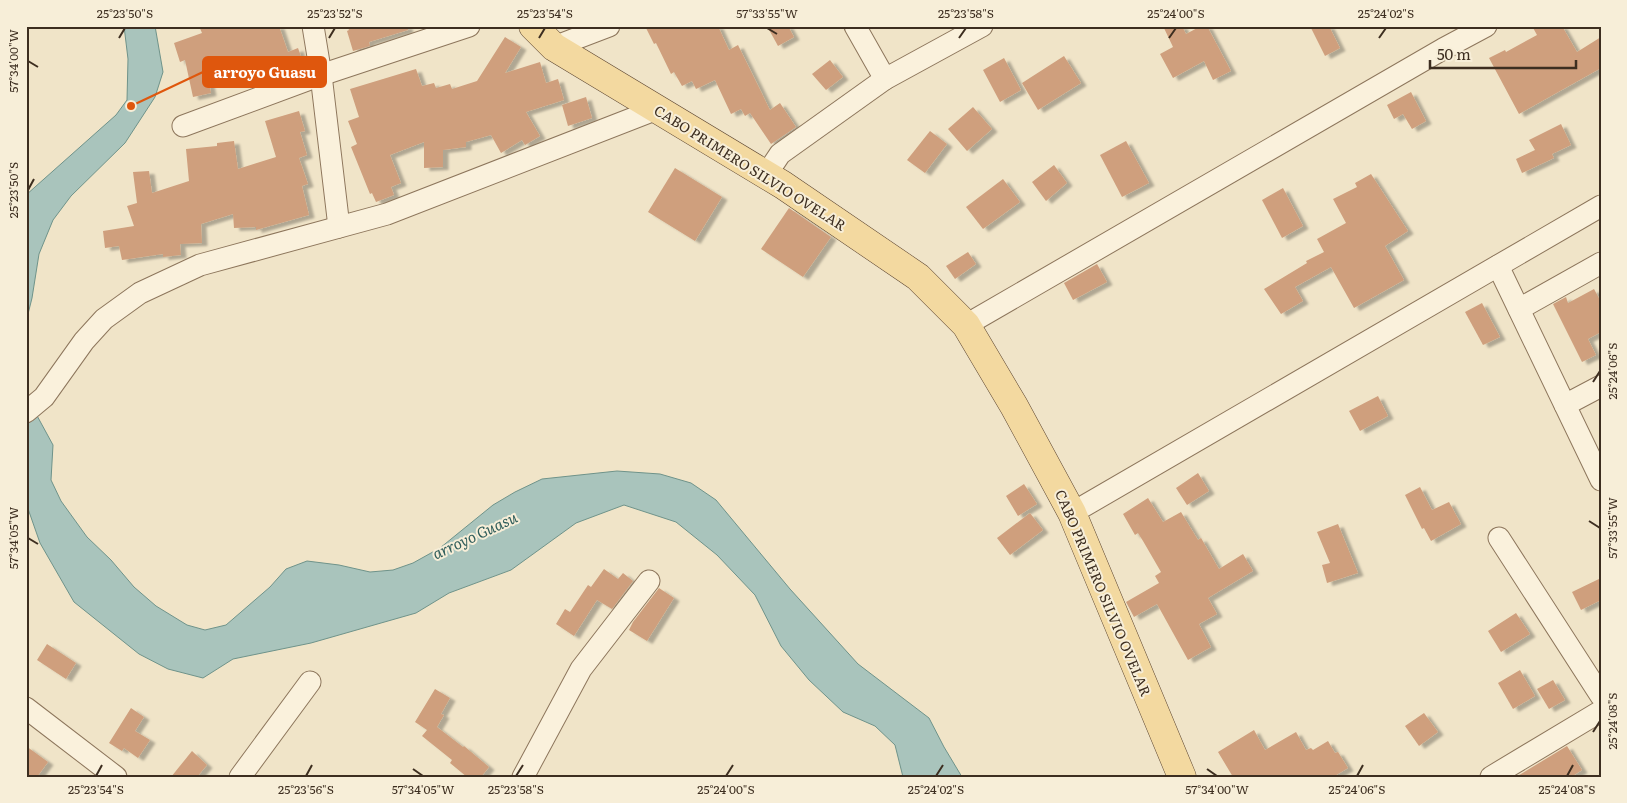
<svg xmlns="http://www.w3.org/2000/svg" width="1627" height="803" viewBox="0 0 1627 803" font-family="Literata,serif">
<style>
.water{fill:#a9c4bc;stroke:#6f938a}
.building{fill:#cf9f7d;filter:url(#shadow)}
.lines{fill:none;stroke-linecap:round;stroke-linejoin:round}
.minor-casing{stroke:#8d765c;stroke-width:23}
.major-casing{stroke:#5b4430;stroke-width:29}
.minor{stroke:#faf1dc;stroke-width:21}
.major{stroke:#f3d9a0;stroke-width:28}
.ticks{fill:none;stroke:#3d2e20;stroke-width:2}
.labels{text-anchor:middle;stroke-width:4;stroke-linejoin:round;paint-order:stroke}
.street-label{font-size:14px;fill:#3d2e20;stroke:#f7eed8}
.water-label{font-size:15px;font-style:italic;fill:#2f5d5a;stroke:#f7eed8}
.leader{fill:none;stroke:#df570d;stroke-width:2}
.callout-dot{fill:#df570d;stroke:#f7eed8;stroke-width:2}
.callout{fill:#df570d;stroke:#df570d;stroke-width:2}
.callout-label{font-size:15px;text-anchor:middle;font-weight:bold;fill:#fff}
.neatline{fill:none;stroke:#3d2e20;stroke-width:2}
.ticks-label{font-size:12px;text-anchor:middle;fill:#3d2e20}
</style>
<defs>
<filter id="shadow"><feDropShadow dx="5.5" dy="3" stdDeviation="1" flood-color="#0004"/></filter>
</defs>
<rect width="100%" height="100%" fill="#f0e4c8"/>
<!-- water -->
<g class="water">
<polygon points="124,26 155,26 163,72 155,97 125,143 71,196 53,220 39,254 32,298 26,322 26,195 116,115 127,100 128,59"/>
<polygon points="35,412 53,445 51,480 61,501 87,537 111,560 134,587 156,606 187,625 205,630 226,625 270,587 286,569 307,561 339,565 370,572 393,570 413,563 440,548 493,505 515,492 542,479 617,471 660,474 691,483 716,500 790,589 858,664 929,718 944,747 962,777 903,777 895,745 875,726 843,712 809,680 781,646 755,595 717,555 676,522 624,505 576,523 511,570 449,593 416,613 311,643 233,659 203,678 168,669 139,654 74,602 40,543 26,503 26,419"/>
</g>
<!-- building -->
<g class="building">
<polygon points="199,26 279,26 288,52 298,48 304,65 257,81 252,67 209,83 211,93 193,97 185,60 180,62 174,43 202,33"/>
<polygon points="347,26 407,26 408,30 369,42 370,46 353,51 347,31 349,30"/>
<polygon points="645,26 718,26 729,50 738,45 770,110 780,103 796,127 771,144 750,113 745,116 741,109 731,114 715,80 696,89 692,81 682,86 674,72 671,74 656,43 654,44"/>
<polygon points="767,26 788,26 794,37 778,46"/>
<polygon points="1163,26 1182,26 1186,34 1201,26 1207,26 1231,71 1213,80 1204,61 1173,78 1160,54 1173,47"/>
<polygon points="1310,26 1329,26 1340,48 1325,56"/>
<polygon points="1532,26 1562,26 1577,52 1601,37 1601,68 1519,114 1489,58 1505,50 1506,52 1537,35"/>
<polygon points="505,37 521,47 505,73 540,62 546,83 558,79 564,100 526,112 540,136 525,145 522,140 501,153 491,135 466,142 466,147 443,150 443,167 424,168 424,142 390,155 401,183 391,187 394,195 376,202 372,193 370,194 351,147 357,144 348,121 359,117 350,89 416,69 422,86 434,83 436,88 450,84 452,89 477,81"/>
<polygon points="1064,56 1081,83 1038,110 1022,83"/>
<polygon points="1004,58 1021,90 1000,102 983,70"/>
<polygon points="830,60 843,77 826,90 812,74"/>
<polygon points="1411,92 1426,121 1412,129 1403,114 1394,119 1387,105"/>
<polygon points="586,97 592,118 568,126 562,105"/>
<polygon points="973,107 992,129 967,151 948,129"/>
<polygon points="299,111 305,131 300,132 307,155 299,158 308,184 302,186 309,215 256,230 256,227 234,228 233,214 201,224 202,243 180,244 181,255 163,257 163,254 122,260 119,246 105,248 103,231 134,226 127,206 137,203 133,172 149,171 152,193 189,181 186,149 217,146 217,143 234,141 238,169 276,157 265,121"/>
<polygon points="1561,124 1571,145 1552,154 1554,158 1522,173 1516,159 1535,150 1529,140"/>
<polygon points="930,131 947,144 925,173 907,160"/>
<polygon points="1126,141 1149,183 1122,197 1100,155"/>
<polygon points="1054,165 1067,183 1046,201 1032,182"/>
<polygon points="675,168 722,197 695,241 648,212"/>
<polygon points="1371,174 1408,231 1385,246 1404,280 1354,308 1331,267 1295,287 1303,301 1281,314 1264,289 1307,263 1306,261 1324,252 1317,239 1346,223 1333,199 1357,187 1355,183"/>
<polygon points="1003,179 1020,202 983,229 966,207"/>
<polygon points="1283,188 1303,226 1282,238 1262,200"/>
<polygon points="789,208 831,237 803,277 761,249"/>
<polygon points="968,252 976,264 955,279 946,266"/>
<polygon points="1097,264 1107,282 1073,300 1064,283"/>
<polygon points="1594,289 1601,302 1601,332 1588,339 1596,355 1582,362 1553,304 1566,297 1568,303"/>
<polygon points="1482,303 1500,337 1483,345 1465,312"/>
<polygon points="1378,396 1388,416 1360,431 1349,411"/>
<polygon points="1198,473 1209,491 1187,505 1176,488"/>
<polygon points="1024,484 1037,504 1018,516 1006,496"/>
<polygon points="1420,487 1432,510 1449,502 1461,524 1431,541 1424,528 1422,529 1405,495"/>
<polygon points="1148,498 1163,522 1181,512 1198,540 1201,538 1219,569 1243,554 1253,571 1208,598 1217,614 1199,624 1211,647 1188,660 1157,604 1134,617 1126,602 1159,583 1155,576 1161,572 1143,541 1138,533 1135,535 1123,514"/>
<polygon points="1030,513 1043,530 1010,555 997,538"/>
<polygon points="1338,524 1358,573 1327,583 1322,565 1330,563 1317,532"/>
<polygon points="604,569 618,579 623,573 633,581 612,609 597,600 574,636 556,624 565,609 570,612 588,585 591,587"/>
<polygon points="1601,578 1601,600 1581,610 1572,592"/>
<polygon points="659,588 674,598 647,641 629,630 633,622"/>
<polygon points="1516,613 1530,634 1501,652 1488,631"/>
<polygon points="47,644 76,663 66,679 37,660"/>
<polygon points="1520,670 1535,696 1513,709 1498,683"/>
<polygon points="1553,680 1565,700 1549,709 1537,689"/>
<polygon points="435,689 450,698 441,714 444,715 437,727 463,747 464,746 489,767 481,777 467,777 450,763 452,760 422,736 427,730 415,722"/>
<polygon points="131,708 144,717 135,731 150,740 138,758 124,748 122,751 109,743"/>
<polygon points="1424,713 1438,732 1419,746 1405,726"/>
<polygon points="1254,730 1265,750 1296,732 1306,750 1311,748 1313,750 1328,741 1335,753 1338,752 1348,768 1333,777 1233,777 1218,752"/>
<polygon points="26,746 48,762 37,777 26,777"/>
<polygon points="1567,746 1582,770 1571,777 1516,777"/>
<polygon points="192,751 207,765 197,777 171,777"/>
</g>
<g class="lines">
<!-- minor casing -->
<g class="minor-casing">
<g id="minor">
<polyline points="313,26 321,75 339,227"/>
<polyline points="855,26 885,79"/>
<polyline points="554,47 609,26"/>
<polyline points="183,126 321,75 469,26"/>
<polyline points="766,175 780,154 885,79 982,26"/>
<polyline points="1498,266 1601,480"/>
<polyline points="1519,309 1601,263"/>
<polyline points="966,325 1443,49 1486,26"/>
<polyline points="1565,405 1601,386"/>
<polyline points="26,412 44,397 84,341 104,319 140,293 200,265 387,214 657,109"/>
<polyline points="1072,513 1601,206"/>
<polyline points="1499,538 1601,696"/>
<polyline points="26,708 116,777"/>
<polyline points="240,777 310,682"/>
<polyline points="523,777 581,669 649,581"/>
<polyline points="1491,777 1601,711"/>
</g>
</g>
<!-- major casing -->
<g class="major-casing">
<polyline id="major" points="533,26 554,47 783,185 918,277 966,325 1014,406 1072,513 1182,777"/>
</g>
<!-- minor -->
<use href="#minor" class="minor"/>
<!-- major -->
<use href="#major" class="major"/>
</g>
<!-- ticks -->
<path class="ticks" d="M 767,28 L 777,34M 119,38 L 125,28M 329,38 L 335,28M 539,38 L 545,28M 959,38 L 966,28M 1169,38 L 1176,28M 1379,38 L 1386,28M 28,61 L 38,67M 28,190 L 34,179M 1593,382 L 1600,371M 1589,521 L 1600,528M 28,538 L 38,544M 1593,732 L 1600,721M 413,769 L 423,776M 1207,769 L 1217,776M 96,776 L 102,765M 306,776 L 312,765M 516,776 L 523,765M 726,776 L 733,765M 936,776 L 943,765M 1357,776 L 1363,765M 1567,776 L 1573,765"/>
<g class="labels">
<!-- street labels -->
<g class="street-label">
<text transform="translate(750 168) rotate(32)" y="5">CABO PRIMERO SILVIO OVELAR</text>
<text transform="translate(1103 593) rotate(67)" y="5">CABO PRIMERO SILVIO OVELAR</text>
</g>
<!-- water labels -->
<g class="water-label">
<text transform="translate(475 536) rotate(-25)" y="5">arroyo Guasu</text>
</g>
</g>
<!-- callouts -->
<path class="leader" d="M131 106L203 72"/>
<circle class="callout-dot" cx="131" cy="106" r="5"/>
<rect class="callout" x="203" y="57" width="123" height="30" rx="5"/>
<g class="callout-label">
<text x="265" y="78">arroyo Guasu</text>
</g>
<!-- border -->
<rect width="1627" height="803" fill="none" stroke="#f7eed8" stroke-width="55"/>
<!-- scale -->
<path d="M1430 60v8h146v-8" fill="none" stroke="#3d2e20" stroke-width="2.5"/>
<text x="1437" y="60" font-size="15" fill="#3d2e20" stroke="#f7eed8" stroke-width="4" paint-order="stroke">50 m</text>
<rect x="28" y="28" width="1572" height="748" class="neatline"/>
<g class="ticks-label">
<text x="125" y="18">25°23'50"S</text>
<text x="335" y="18">25°23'52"S</text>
<text x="545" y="18">25°23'54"S</text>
<text x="767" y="18">57°33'55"W</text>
<text x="966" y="18">25°23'58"S</text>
<text x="1176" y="18">25°24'00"S</text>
<text x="1386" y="18">25°24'02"S</text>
<text transform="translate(14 61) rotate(-90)" y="4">57°34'00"W</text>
<text transform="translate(14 190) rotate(-90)" y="4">25°23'50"S</text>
<text transform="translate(1613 371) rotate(-90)" y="4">25°24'06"S</text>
<text transform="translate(1613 528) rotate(-90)" y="4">57°33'55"W</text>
<text transform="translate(14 538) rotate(-90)" y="4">57°34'05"W</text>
<text transform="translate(1613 721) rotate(-90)" y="4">25°24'08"S</text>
<text x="96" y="794">25°23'54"S</text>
<text x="306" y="794">25°23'56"S</text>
<text x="423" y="794">57°34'05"W</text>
<text x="516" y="794">25°23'58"S</text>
<text x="726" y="794">25°24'00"S</text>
<text x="936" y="794">25°24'02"S</text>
<text x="1217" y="794">57°34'00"W</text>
<text x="1357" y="794">25°24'06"S</text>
<text x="1567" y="794">25°24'08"S</text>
</g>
</svg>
